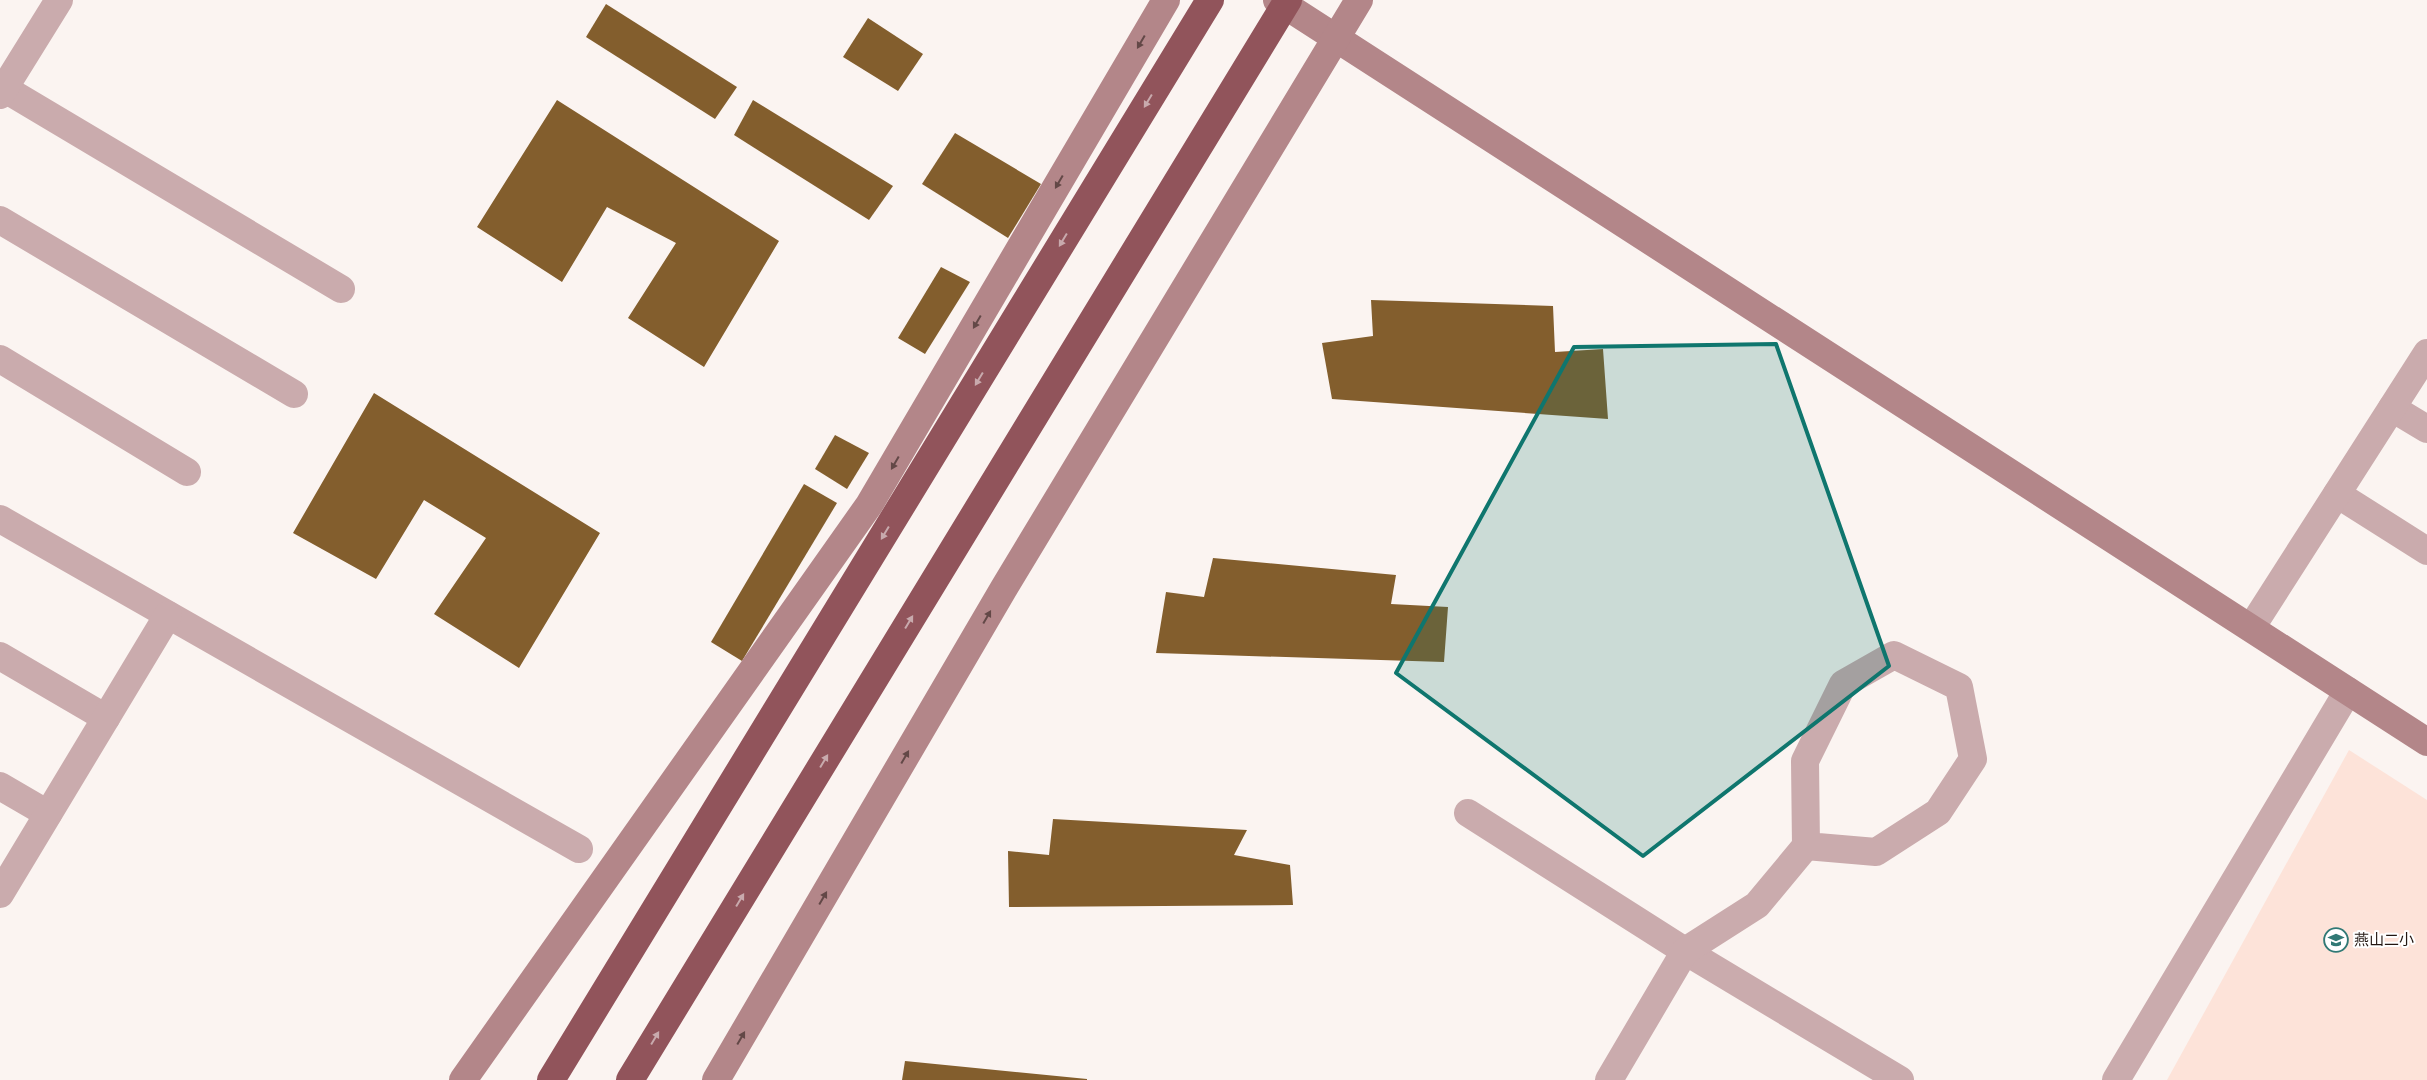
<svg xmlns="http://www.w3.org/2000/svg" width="2427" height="1080" viewBox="0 0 2427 1080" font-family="'Varela Round','Noto Sans SC',sans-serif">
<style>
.built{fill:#fde3d9}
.building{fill:#835e2d}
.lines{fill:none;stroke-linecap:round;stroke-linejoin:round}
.street{stroke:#caabad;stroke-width:28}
.secondary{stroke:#b38689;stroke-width:28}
.highway{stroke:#91545b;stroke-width:28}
.highway-bridge{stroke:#91545b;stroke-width:28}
.oneway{fill:#634847}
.oneway2{fill:#c8aaad}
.marked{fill:#0f766e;fill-opacity:0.2;stroke:#0f766e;stroke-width:4;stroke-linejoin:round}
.labels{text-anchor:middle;stroke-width:4;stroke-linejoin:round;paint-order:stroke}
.poi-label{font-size:15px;fill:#221611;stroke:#fff;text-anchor:start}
</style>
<rect width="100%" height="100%" fill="#fbf4f1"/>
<!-- built -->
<polygon class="built" points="2349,750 2427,800 2427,1080 2167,1080"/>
<!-- building -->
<g class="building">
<polygon points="606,4 737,87 715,119 586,37"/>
<polygon points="868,18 923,54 898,91 843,57"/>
<polygon points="557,100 779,241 704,367 628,318 676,243 607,207 562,282 477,227"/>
<polygon points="753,100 893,186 869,220 734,135"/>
<polygon points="955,133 1041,184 1008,238 922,184"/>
<polygon points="941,267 970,282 925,354 898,338"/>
<polygon points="1371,300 1553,306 1555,352 1603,349 1608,419 1332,399 1322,343 1373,336"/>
<polygon points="374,393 600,533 519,668 434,614 486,538 424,500 376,579 293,533"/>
<polygon points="835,435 869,453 847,489 815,469"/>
<polygon points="804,484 837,503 742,661 711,642"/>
<polygon points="1213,558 1396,575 1391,604 1448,607 1444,662 1156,653 1166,592 1204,597"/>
<polygon points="1053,819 1247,830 1234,855 1290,865 1293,905 1009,907 1008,851 1049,855"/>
<polygon points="905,1061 1087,1079 1087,1080 902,1080"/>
</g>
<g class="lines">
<!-- street -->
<g class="street">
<polyline points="0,86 341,289"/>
<polyline points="0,95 59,0"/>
<polyline points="0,220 294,394"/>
<polyline points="0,359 187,472"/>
<polyline points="2392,408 2427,429"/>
<polyline points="2337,494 2427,551"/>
<polyline points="0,519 579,849"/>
<polyline points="2251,628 2427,353"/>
<polyline points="0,656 106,718"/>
<polyline points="0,786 48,814"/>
<polyline points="1468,813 1685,951 1900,1080"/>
<polyline points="0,894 168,615"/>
<polyline points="1609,1080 1685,951 1757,905 1806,846 1805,761 1843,684 1894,655 1959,687 1973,759 1938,812 1876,852 1806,846"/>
<polyline points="2116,1080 2348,691"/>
</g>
<!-- secondary -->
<g class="secondary">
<polyline points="1277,0 2427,742"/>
<polyline points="463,1080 869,505 1166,0"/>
<polyline points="716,1080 1004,588 1359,0"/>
</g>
<!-- highway -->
<polyline class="highway" points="551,1080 1210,0"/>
<!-- highway-bridge -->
<polyline class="highway-bridge" points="630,1080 1288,0"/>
</g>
<!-- one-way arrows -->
<defs><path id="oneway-solid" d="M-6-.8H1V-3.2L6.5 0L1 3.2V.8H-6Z" transform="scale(1.25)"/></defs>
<g class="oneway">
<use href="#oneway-solid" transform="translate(1141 42) rotate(120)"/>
<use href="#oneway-solid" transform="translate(1059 182) rotate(120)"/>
<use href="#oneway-solid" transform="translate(977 322) rotate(120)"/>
<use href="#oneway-solid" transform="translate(895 463) rotate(120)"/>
<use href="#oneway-solid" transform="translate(987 617) rotate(-60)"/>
<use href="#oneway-solid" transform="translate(905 757) rotate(-60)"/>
<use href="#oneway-solid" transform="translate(823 898) rotate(-60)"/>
<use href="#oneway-solid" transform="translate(741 1038) rotate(-60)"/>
</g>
<g class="oneway2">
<use href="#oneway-solid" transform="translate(1148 101) rotate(121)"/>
<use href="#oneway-solid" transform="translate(1063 240) rotate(121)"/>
<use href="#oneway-solid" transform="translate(979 379) rotate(121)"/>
<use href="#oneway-solid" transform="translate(885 533) rotate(121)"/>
<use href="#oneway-solid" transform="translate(909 622) rotate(-59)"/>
<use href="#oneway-solid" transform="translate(824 761) rotate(-59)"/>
<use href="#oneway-solid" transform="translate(740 900) rotate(-59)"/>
<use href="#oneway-solid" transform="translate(655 1038) rotate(-59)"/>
</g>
<!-- marked area -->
<path class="marked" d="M 1776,344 L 1889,666 L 1643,856 L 1396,673 L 1574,347 Z"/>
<!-- icons -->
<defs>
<g id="school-ring" transform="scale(1.25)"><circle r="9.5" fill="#fff" stroke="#317975" stroke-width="1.5"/><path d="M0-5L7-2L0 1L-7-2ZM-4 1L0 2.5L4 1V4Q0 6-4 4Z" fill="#317975"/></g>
</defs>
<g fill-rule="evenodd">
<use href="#school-ring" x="2336" y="940"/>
</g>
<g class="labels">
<!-- poi labels -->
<g class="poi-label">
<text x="2354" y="945">燕山二小</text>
</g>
</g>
</svg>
